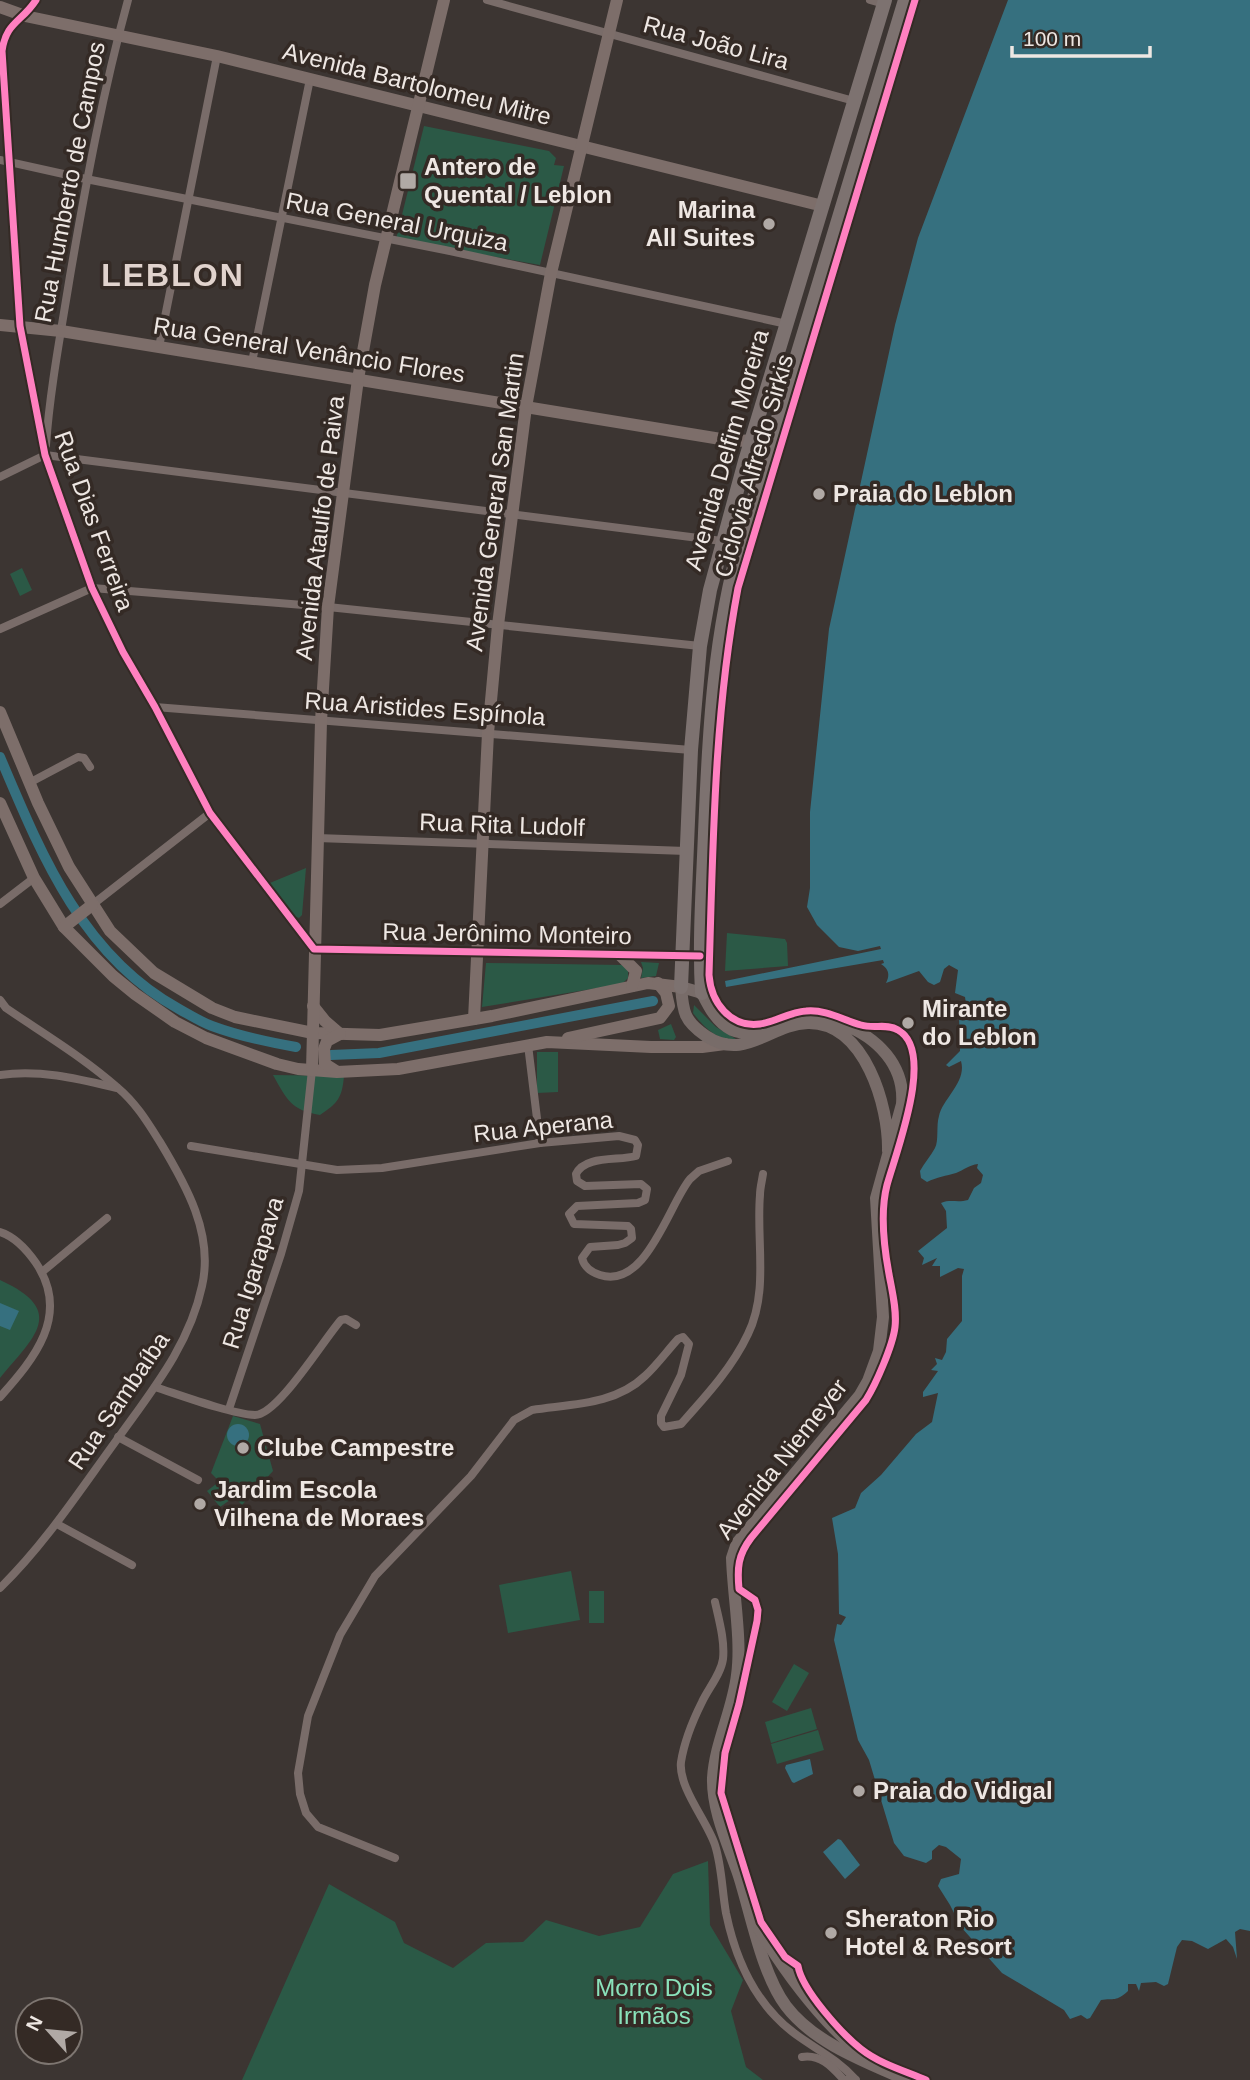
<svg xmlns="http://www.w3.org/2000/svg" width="1250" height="2080" viewBox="0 0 1250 2080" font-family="Arial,sans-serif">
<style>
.green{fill:#2b5946}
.water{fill:#36707f}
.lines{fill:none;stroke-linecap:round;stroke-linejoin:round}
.canal{stroke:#36707f;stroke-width:10}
.street{stroke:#796c69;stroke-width:8}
.secondary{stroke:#7d6e6a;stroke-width:12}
.primary{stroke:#786c69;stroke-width:12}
.highway{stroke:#7d7270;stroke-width:14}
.cycleway-casing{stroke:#342a25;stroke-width:11}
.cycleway{stroke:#ff80c0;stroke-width:7}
.poi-dot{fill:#b0a9a5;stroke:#342a25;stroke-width:2.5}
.labels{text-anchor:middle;stroke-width:7;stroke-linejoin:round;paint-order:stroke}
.street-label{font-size:24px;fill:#eee7e3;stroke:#342a25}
.poi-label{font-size:24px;font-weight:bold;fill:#eee7e3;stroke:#342a25;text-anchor:start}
.park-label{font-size:24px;fill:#8ae2bb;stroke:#342a25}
.district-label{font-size:32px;font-weight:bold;letter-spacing:2px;fill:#e1d3cd;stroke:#342a25}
</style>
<rect width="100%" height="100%" fill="#3c3532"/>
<!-- green -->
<g class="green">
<polygon points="424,126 549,151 556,158 554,165 564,166 540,265 396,239"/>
<polygon points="22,568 32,590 20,596 10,574"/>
<polygon points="306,868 302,915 299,918 292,915 265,885"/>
<polygon points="727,933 785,939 787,943 788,966 725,971"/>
<polygon points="641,962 659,963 656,976 641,978 643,968"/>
<polygon points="486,963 622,965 628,969 628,978 622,984 482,1007"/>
<path d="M 694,1005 L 716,1027 L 736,1039 C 717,1041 704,1027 693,1013 Z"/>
<polygon points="671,1024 676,1037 674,1040 660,1039 658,1030"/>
<polygon points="537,1052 558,1052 558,1092 537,1093"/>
<path d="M 273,1075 L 344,1076 C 342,1098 338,1103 320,1115 C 291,1110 287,1100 273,1075 Z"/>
<path d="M 0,1280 C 68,1311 34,1337 0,1378 Z"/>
<polygon points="233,1416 260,1424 273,1471 242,1505 211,1473"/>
<polygon points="216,1484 230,1500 220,1507 207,1491"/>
<polygon points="571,1571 580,1620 508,1633 499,1585"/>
<rect x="589" y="1591" width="15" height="32"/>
<polygon points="794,1664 809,1673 787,1711 772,1702"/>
<polygon points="811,1708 817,1729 771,1743 765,1722"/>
<polygon points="818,1730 824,1750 777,1764 771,1744"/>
<polygon points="708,1861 710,1925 743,1980 731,2011 746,2067 763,2080 242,2080 329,1884 395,1922 404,1943 453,1968 486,1943 523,1942 546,1920 599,1936 640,1927 673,1874"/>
</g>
<!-- water -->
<g class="water">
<path d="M 1008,0 L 1250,0 L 1250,1931 L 1240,1929 L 1235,1932 L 1237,1959 L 1233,1947 L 1226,1939 L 1208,1949 L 1192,1941 L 1182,1940 L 1177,1947 L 1168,1984 L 1164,1986 L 1156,1982 L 1141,1983 L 1139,1991 L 1136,1984 L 1128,1984 L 1128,1991 C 1116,2002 1114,1998 1101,2000 L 1090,2018 L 1087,2019 L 1081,2015 L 1070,2019 L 1064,2010 L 1002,1973 L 961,1927 L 950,1905 L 938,1886 L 941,1879 L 959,1874 L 961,1859 L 946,1847 L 939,1845 L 932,1851 L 932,1859 L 926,1863 L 904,1856 L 894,1843 L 869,1760 L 858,1740 L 834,1640 L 837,1624 L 841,1625 L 846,1617 L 839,1614 L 838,1554 L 832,1518 L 855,1508 L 861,1493 L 881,1475 L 916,1434 L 932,1422 L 938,1393 L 923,1397 L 923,1392 L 938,1371 L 931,1370 L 937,1364 L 935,1358 L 942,1360 L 946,1352 L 947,1339 L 962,1321 L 962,1276 L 964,1269 L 958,1268 L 940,1277 L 940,1266 L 932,1266 L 937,1258 L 922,1265 L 924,1258 L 918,1251 L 947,1228 L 946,1211 L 941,1203 C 950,1199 958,1203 968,1200 L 974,1188 L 981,1183 L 983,1175 L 977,1168 L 978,1164 C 969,1165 964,1170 956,1173 C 946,1176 937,1177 927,1182 L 921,1178 L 920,1171 C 924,1163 931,1156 935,1148 C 939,1141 936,1125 939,1116 C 943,1098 967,1082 961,1061 L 949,1067 L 946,1065 L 960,1051 L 959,1016 L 966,1004 L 965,997 L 955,993 L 958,970 L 949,965 L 944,969 L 940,982 L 934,985 L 928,982 L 919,971 L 886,983 C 890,975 889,969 881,964 L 884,963 L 883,960 L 726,987 L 725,981 L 881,949 L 880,946 L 858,951 L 839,947 L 817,925 L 807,907 L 810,888 L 810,812 L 829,629 L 895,325 L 918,238 Z"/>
<polygon points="0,1303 19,1311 10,1330 0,1326"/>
<circle cx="238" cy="1435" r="11"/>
<polygon points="810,1759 813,1774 794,1783 792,1782 785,1768 786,1765"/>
<polygon points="838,1839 841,1840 860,1865 845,1879 823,1852"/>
</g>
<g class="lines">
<!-- canal -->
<g class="canal">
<path d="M 0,757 C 41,854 82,956 179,1009 C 190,1015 201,1022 212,1026 C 239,1036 267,1042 296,1047"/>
<polyline points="331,1055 379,1053 653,1001"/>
</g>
<!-- street -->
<g class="street">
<path d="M 36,0 C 22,22 6,22 2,51 L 20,326 L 45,455 L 92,588 L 123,652 L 155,707 L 210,813 L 314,949 L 700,956"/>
<polyline points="487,0 854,101"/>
<polyline points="870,0 884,4"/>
<polyline points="0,160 86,179 445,250 787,324"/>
<polyline points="159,347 217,56"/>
<polyline points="252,362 310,79"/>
<path d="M 46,445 C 50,389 61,332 70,276 C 86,183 103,91 128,0"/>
<polyline points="0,477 45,455 722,541"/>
<polyline points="0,629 92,588 328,607 700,646"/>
<polyline points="155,707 691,750"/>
<polyline points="29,783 78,757 84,758 90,767"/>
<polyline points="317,838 686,851"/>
<polyline points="0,904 34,878"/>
<polyline points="92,905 210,813"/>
<path d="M 0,1000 L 6,1008 C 44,1034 83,1057 118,1088 C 136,1103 148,1123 160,1142 C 186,1185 214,1234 202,1286 C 190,1343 154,1388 121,1434 C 82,1487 47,1542 0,1588"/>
<polyline points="528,1045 540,1143"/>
<path d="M 0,1075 C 40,1069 79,1079 117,1088"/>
<path d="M 191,1146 L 337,1170 L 382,1168 L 540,1143 L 619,1136 L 635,1140 L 638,1145 L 636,1156 C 618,1161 585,1155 576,1174 L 577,1181 L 585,1186 L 641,1184 L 647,1189 L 645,1200 L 638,1203 L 577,1206 L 569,1214 L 574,1224 L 628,1226 L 631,1229 L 632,1238 L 625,1243 L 618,1245 L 590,1247 L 582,1258 C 584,1267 591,1272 600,1275 C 646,1290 669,1204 690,1179 L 699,1171 L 728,1161"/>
<path d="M 0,1232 C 16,1237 27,1250 36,1263 C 71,1315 34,1359 0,1397"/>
<polyline points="42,1272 107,1218"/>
<path d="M 155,1387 C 180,1395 231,1414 255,1415 C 278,1415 324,1339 341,1320 L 346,1319 L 356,1325"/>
<polyline points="229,1409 281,1254 299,1191 312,1070"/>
<polyline points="118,1437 198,1480"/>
<polyline points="57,1524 132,1565"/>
<path d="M 715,1602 C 719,1620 725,1641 723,1659 C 721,1674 708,1689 702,1702 C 693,1720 684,1743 681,1762 C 678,1787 707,1821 715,1845 C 722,1867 722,1891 726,1913 C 734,1952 749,1989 776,2017 C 800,2043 831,2052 855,2079"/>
<path d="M 395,1858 L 318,1827 L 306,1813 L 300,1794 L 298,1773 L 308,1716 L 340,1635 L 375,1576 L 471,1476 L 514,1420 L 532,1410 C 571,1404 615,1405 645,1376 C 657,1365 667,1351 678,1339 L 683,1337 L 689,1344 L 681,1375 L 661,1416 L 661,1423 L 664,1427 L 681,1424 C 706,1396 732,1368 748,1334 C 769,1291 756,1240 760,1195 C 760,1188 762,1181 763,1174"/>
<path d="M 802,2057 C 821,2054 832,2067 844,2080 L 856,2080"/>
</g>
<!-- secondary -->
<g class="secondary">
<polyline points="0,7 25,16 217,56 823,206"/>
<polyline points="0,325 61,331 733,441 762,440 773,433"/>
<polyline points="0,712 38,803 69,867 110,931 154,973 212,1008 235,1017 313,1033 380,1035 492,1016 648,983 681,987"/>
<polyline points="0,803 34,878 64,927 113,976 135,994 175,1022 206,1038 277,1064 298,1069 337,1072 398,1069 547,1042 651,1047 702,1047 725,1044"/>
<polyline points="64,927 92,905"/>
<polyline points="620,955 636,971 632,986"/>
<polyline points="313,1006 325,1021 340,1034"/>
<polyline points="474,1019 488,733 498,625 526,407 551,273 617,0"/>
<polyline points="568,1038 660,1018 669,1006 666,993 658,983"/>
<polyline points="312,1070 321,721 328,607 358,379 375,285 444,0"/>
<polyline points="336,1071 325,1064 324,1049 327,1041 340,1034"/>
</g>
<!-- primary -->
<g class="primary">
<path d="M 888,1151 C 889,1107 865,1022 808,1023 C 770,1024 745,1062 706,1036 C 684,1021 683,1012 681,987 L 702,993 C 709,1007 717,1023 732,1030 C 759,1041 780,1019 805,1017 C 818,1016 830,1020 842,1024 C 877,1037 905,1065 902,1104 L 876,1198 L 883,1317 L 879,1351 L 868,1381 L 860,1395 L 746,1532 L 737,1543 L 732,1558 C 733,1594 742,1640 737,1675 C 733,1710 715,1743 713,1778 C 712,1811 729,1846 739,1876 C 751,1914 762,1974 786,2006 C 814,2043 866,2062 907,2080"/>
<path d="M 759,1929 C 787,1975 819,2018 860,2053"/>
</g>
<!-- highway -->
<g class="highway">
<polyline points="681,987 691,750 700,646 710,590 745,461 885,0"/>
<path d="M 702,993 C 699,939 703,886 705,833 C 709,733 714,633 742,537 L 905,0"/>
</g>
<!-- cycleway casing -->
<g class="cycleway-casing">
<g id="cycleway">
<path d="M 36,0 C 22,22 6,22 2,51 L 20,326 L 45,455 L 92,588 L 123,652 L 155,707 L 210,813 L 314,949 L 700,956"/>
<path d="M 915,0 L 738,588 C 714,714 713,846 709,975 C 711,1002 730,1028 760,1024 C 775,1022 790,1012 806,1011 C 826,1009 843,1020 861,1025 C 874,1029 887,1023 898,1030 C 936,1051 896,1152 887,1185 C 880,1212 884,1247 889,1274 C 892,1291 897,1310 895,1327 C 893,1345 876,1384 866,1400 L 751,1538 C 738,1555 737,1568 739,1589 L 755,1600 L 758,1610 L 757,1621 L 739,1704 L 725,1753 L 721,1793 L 761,1922 L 785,1957 L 798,1966 C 802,1990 842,2034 861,2049 C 880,2064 905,2071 926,2080"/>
</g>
</g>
<!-- cycleway -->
<use href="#cycleway" class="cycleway"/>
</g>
<!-- markers -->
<g class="poi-dot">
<rect x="399" y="172" width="18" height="18" rx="3.5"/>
<circle cx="769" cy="224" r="7"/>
<circle cx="819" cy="494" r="7"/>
<circle cx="908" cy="1023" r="7"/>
<circle cx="243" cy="1448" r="7"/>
<circle cx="200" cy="1504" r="7"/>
<circle cx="859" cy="1791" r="7"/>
<circle cx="831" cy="1933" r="7"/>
</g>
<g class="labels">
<!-- street labels -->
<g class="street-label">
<text transform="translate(716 43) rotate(15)" y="8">Rua João Lira</text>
<text transform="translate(417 84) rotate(14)" y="8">Avenida Bartolomeu Mitre</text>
<text transform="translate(70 182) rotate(-79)" y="8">Rua Humberto de Campos</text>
<text transform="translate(397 222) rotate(11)" y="8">Rua General Urquiza</text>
<text transform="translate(309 350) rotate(9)" y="8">Rua General Venâncio Flores</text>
<text transform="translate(727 450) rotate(-74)" y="8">Avenida Delfim Moreira</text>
<text transform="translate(754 466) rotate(-74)" y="8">Ciclovia Alfredo Sirkis</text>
<text transform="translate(495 502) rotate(-82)" y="8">Avenida General San Martin</text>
<text transform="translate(94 521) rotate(70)" y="8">Rua Dias Ferreira</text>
<text transform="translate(320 528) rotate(-83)" y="8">Avenida Ataulfo de Paiva</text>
<text transform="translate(425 709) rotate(4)" y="8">Rua Aristides Espínola</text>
<text transform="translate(502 825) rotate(2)" y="8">Rua Rita Ludolf</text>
<text transform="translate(507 934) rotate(1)" y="8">Rua Jerônimo Monteiro</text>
<text transform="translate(543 1127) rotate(-6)" y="8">Rua Aperana</text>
<text transform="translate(253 1273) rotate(-73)" y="8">Rua Igarapava</text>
<text transform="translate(119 1401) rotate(-56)" y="8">Rua Sambaíba</text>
<text transform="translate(782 1459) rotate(-52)" y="8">Avenida Niemeyer</text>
</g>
<!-- poi labels -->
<g class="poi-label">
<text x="424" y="175">Antero de<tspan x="424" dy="28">Quental / Leblon</tspan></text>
<text x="755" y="218" text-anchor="end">Marina<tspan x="755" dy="28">All Suites</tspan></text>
<text x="833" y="502">Praia do Leblon</text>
<text x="922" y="1017">Mirante<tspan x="922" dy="28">do Leblon</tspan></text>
<text x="257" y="1456">Clube Campestre</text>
<text x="214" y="1498">Jardim Escola<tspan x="214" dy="28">Vilhena de Moraes</tspan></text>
<text x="873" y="1799">Praia do Vidigal</text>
<text x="845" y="1927">Sheraton Rio<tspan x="845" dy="28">Hotel &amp; Resort</tspan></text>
</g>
<!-- park labels -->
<g class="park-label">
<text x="654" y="1996">Morro Dois<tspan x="654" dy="28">Irmãos</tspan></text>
</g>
<!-- district labels -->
<g class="district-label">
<text x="173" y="286">LEBLON</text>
</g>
</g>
<!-- north arrow -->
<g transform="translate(49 2031) rotate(297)"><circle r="33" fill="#342a25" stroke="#7e7671" stroke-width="2"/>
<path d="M0-5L12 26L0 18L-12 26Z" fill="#b0a9a5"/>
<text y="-10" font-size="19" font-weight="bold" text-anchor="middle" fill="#eee7e3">N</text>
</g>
<!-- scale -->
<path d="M1012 46v10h138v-10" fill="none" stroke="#eee7e3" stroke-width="3.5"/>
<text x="1023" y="46" font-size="21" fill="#eee7e3" stroke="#342a25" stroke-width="5" paint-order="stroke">100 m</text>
</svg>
